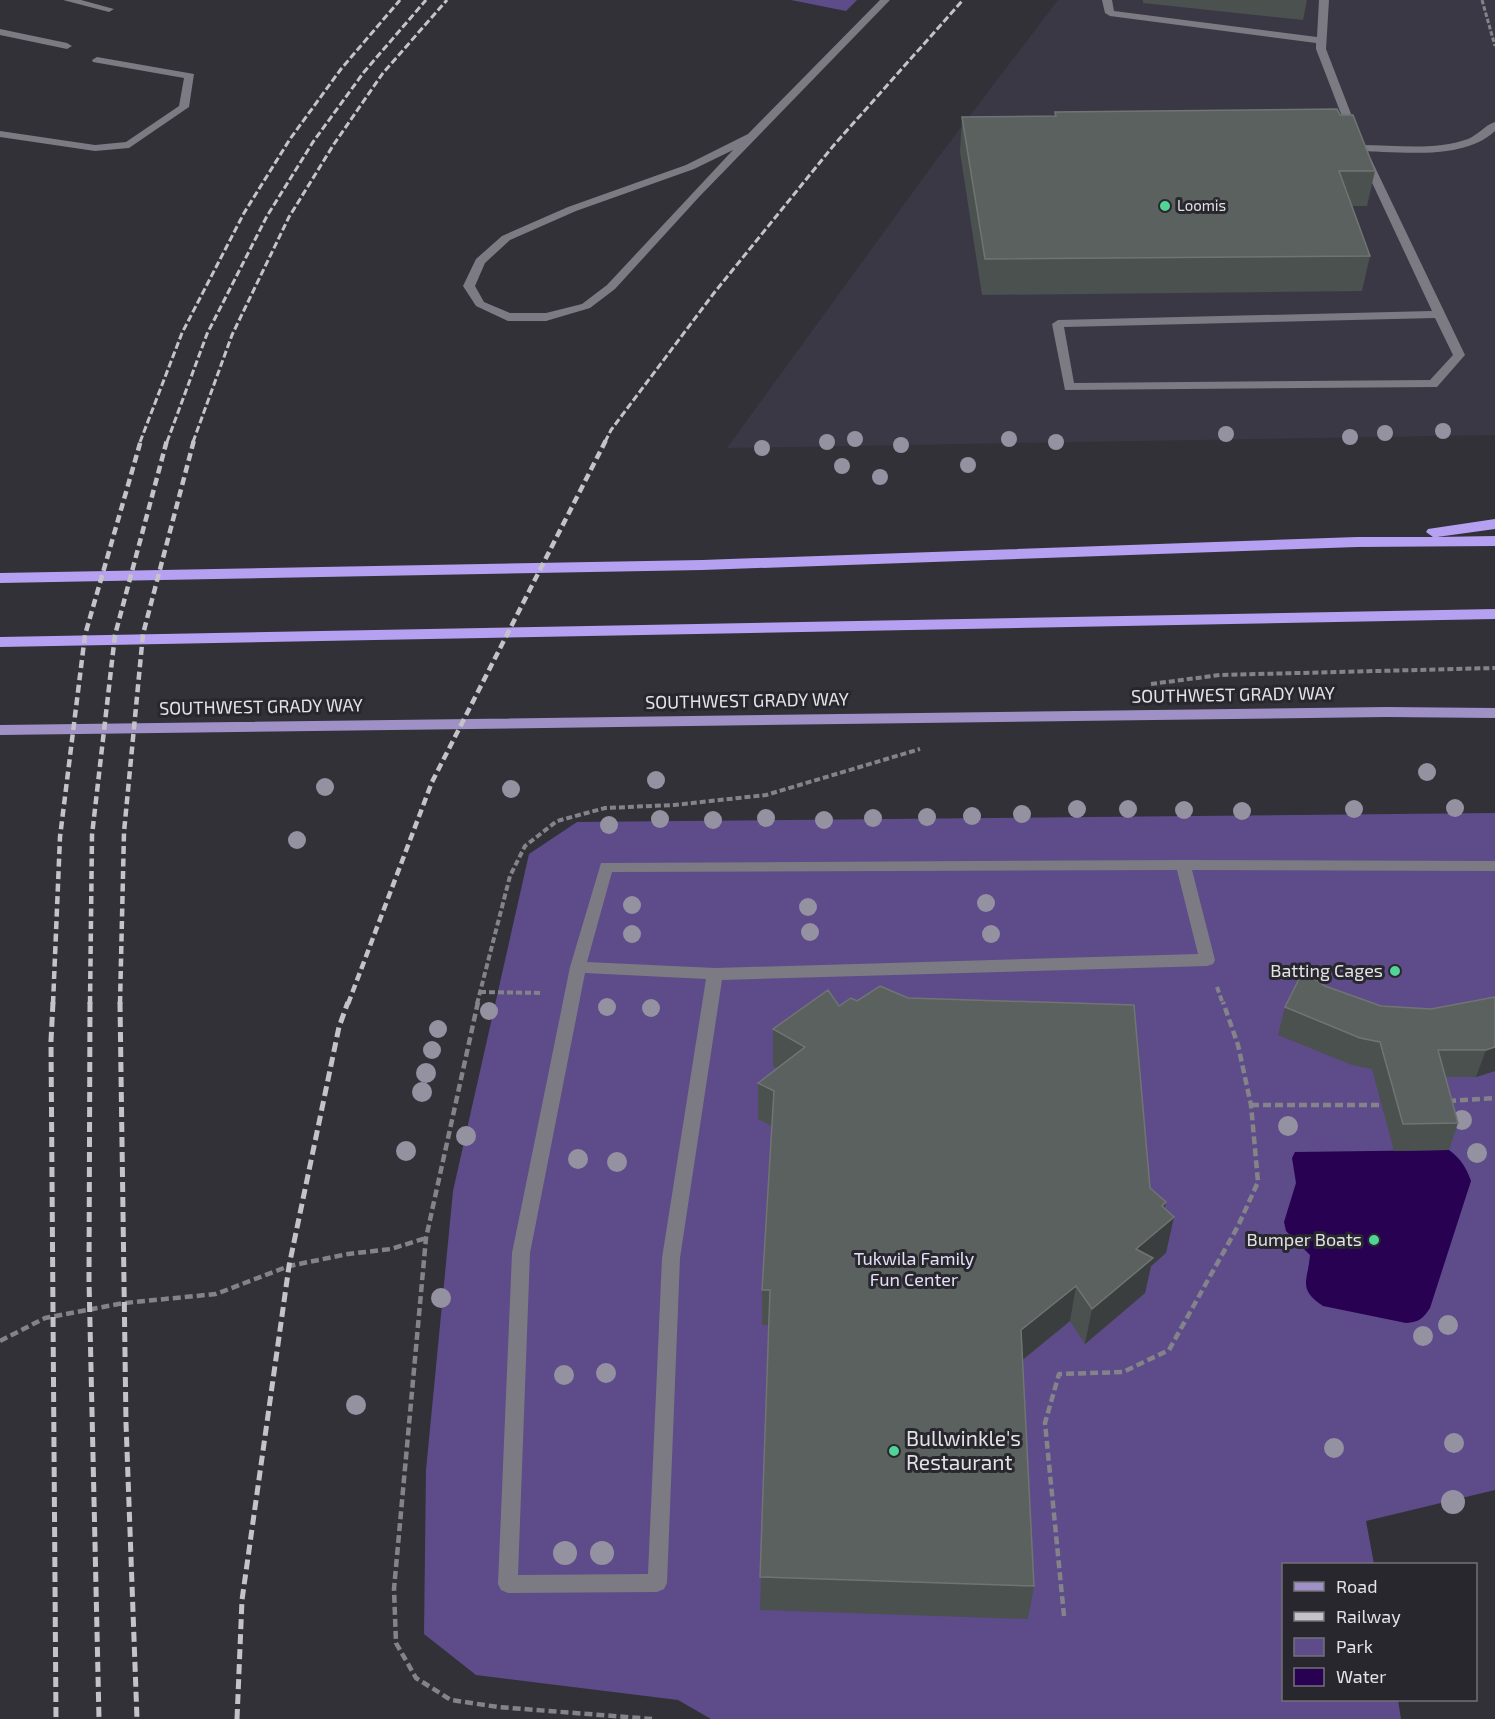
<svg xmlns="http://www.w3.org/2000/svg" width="1495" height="1719" viewBox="0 0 1495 1719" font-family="'Exo 2',sans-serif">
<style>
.built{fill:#3b3845}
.green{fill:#5d4c89}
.water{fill:#280153}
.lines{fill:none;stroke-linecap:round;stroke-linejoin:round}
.path-far2{stroke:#84838a;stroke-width:3;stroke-dasharray:4.5 2;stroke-linecap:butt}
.path-far1{stroke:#84838a;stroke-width:4;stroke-dasharray:6 3;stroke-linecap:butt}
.path{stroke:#84838a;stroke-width:4.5;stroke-dasharray:8 4;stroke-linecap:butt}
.minor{fill:#7c7b83;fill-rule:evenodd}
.major{fill:#9f91c5;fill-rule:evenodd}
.highway{fill:#b6a0f1;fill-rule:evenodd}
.rail-far2{stroke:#c4c3c9;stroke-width:3;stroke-dasharray:7 3;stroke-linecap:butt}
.rail-far1{stroke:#c4c3c9;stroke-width:4.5;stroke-dasharray:8 4.5;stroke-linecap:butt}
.rail{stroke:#c4c3c9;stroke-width:5;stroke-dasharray:10 5;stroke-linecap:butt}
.tree{fill:#9491a1}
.wall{fill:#4a514e}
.shaded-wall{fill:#3a3e3e}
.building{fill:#5b615e;stroke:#707574;stroke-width:1.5}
.poi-dot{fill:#52d397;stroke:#28272d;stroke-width:2}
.labels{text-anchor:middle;stroke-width:6;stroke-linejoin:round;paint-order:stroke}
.far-poi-label{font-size:15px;fill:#e3e2e7;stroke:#28272d;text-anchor:start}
.street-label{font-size:18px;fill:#e3e2e7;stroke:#28272d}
.poi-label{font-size:18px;fill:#e3e2e7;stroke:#28272d;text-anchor:end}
.park-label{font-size:18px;fill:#e5e0f7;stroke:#28272d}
.near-poi-label{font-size:21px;fill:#e3e2e7;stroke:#28272d;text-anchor:start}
</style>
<rect width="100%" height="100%" fill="#323138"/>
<!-- built -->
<polygon class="built" points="1058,0 1495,0 1495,435 727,448 937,159"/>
<!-- green -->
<g class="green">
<polygon points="791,0 857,0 846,11"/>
<polygon points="1495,813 1495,1490 1366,1521 1374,1564 1284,1564 1284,1700 1398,1700 1401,1719 711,1719 678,1700 476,1675 424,1634 426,1470 453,1191 529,854 577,822"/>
</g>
<!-- water -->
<path class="water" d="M 1449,1150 C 1461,1159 1466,1167 1471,1181 L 1430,1308 C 1423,1319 1419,1322 1406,1323 L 1323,1306 C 1297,1289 1308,1281 1310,1255 L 1286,1231 L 1284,1222 L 1296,1183 L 1292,1158 L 1295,1152 Z"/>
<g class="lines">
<!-- path-far2 -->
<polyline class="path-far2" points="1482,0 1495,46"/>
<!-- path-far1 -->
<g class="path-far1">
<polyline points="1151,684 1220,675 1495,668"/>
<polyline points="1217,987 1223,1004"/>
<polyline points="480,992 542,993"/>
<polyline points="477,1004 510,876 525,846 557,821 605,808 674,805 766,795 920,749"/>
</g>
<!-- path -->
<g class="path">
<polyline points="478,1002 426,1238 394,1589 396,1643 416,1678 451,1700 498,1707 652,1719"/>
<polyline points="1448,1101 1495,1098"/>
<polyline points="1251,1105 1387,1105"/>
<polyline points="0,1341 45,1318 124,1303 216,1294 289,1266 348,1254 391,1249 426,1238"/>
<polyline points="1064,1616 1045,1423 1059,1374 1123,1372 1169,1350 1238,1226 1258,1182 1251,1105 1238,1045 1223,1002"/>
</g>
<!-- minor -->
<g class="minor">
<polygon points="63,0 81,0 114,9 109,12"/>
<path d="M 880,0 L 890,0 L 699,197 L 615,289 L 590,308 L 546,321 L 508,321 L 476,306 L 463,286 L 476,259 L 502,236 L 568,207 L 686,165 L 748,134 ZM 733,150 L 607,285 L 582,304 L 546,313 L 510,313 L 484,302 L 475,286 L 485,263 L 510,240 L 576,211 L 694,169 Z"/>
<polygon points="1102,0 1112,0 1114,11 1317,37 1319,0 1329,0 1326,49 1358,132 1353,135 1348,132 1316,49 1316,43 1110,16 1105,13"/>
<polygon points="0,29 67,43 72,46 67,49 0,35"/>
<polygon points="97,57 194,74 189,107 129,148 95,151 0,137 0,131 95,145 126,142 179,106 184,78 93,62 92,60"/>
<path d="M 1495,122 L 1495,131 C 1467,157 1418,153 1383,152 C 1374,151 1362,153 1356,148 L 1361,145 C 1395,145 1435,151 1468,139 C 1478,135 1485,125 1495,122 Z"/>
<path d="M 1366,156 L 1371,159 L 1465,355 L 1437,387 L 1065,390 L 1052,324 L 1058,320 L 1432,311 L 1361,159 ZM 1435,318 L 1453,355 L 1430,380 L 1074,383 L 1064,327 Z"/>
<path d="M 1183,860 L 1495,861 L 1495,871 L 1192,870 L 1215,960 L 1213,964 L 1207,966 L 722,980 L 680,1258 L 667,1583 L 664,1589 L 657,1592 L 508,1593 L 501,1590 L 498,1584 L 512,1253 L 570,967 L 601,863 ZM 1177,870 L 1198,954 L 715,968 L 587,962 L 612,872 ZM 585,973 L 706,979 L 662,1258 L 648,1574 L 518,1575 L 530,1253 Z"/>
</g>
<!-- major -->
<polygon class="major" points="1386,707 1495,708 1495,718 1386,717 0,735 0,725"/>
<!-- highway -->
<g class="highway">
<polygon points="1495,519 1495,529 1437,537 1495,536 1495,546 1357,547 702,570 0,583 0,573 702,560 1357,537 1433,537 1426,532 1428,529"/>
<polygon points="1495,609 1495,619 0,647 0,637"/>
</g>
<!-- rail-far2 -->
<g class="rail-far2">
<polyline points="140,442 182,333 244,213 290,139 341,69 400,0"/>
<polyline points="167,442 207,334 267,216 313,142 364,72 426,0"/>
<polyline points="193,442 232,335 289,217 334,144 383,73 447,0"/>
<polyline points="605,442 611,430 714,293 834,145 963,0"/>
</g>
<!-- rail-far1 -->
<g class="rail-far1">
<polyline points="53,1004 60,837 85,635 141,440"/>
<polyline points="90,1004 92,835 115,635 167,440"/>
<polyline points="120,1004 124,832 143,634 194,440"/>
<polyline points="348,1004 432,782 606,440"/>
</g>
<!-- rail -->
<g class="rail">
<polyline points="53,1002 51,1041 56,1719"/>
<polyline points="90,1002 89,1280 99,1719"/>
<polyline points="120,1002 126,1423 137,1719"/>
<polyline points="237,1719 242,1600 289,1266 339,1027 348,1002"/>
</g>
</g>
<!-- trees -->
<g class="tree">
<circle cx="1443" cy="431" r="8"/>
<circle cx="1385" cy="433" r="8"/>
<circle cx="1226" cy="434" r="8"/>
<circle cx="1350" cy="437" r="8"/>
<circle cx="855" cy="439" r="8"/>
<circle cx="1009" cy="439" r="8"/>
<circle cx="827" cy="442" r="8"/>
<circle cx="1056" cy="442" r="8"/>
<circle cx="901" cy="445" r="8"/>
<circle cx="762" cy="448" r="8"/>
<circle cx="968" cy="465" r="8"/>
<circle cx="842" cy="466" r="8"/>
<circle cx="880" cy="477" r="8"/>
<circle cx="1427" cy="772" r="9"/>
<circle cx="656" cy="780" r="9"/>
<circle cx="325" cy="787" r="9"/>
<circle cx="511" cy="789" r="9"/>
<circle cx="1455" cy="808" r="9"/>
<circle cx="1077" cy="809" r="9"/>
<circle cx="1128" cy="809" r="9"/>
<circle cx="1354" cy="809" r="9"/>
<circle cx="1184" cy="810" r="9"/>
<circle cx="1242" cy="811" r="9"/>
<circle cx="1022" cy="814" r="9"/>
<circle cx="972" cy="816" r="9"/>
<circle cx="927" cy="817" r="9"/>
<circle cx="766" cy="818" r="9"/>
<circle cx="873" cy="818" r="9"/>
<circle cx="660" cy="819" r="9"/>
<circle cx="713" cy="820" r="9"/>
<circle cx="824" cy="820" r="9"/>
<circle cx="609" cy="825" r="9"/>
<circle cx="297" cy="840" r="9"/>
<circle cx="986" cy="903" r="9"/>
<circle cx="632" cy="905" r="9"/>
<circle cx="808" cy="907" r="9"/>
<circle cx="810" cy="932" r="9"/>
<circle cx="632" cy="934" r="9"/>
<circle cx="991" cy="934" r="9"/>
<circle cx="607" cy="1007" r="9"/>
<circle cx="651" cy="1008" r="9"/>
<circle cx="489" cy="1011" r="9"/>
<circle cx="438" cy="1029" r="9"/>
<circle cx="432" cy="1050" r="9"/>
<circle cx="426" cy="1073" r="10"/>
<circle cx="422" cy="1092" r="10"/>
<circle cx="1462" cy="1120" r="10"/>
<circle cx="1288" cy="1126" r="10"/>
<circle cx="466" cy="1136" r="10"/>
<circle cx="406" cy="1151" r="10"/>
<circle cx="1477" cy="1153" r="10"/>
<circle cx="578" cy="1159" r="10"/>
<circle cx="617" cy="1162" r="10"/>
<circle cx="441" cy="1298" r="10"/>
<circle cx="1448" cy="1325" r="10"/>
<circle cx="1423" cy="1336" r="10"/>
<circle cx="606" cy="1373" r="10"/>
<circle cx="564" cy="1375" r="10"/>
<circle cx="356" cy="1405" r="10"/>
<circle cx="1454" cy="1443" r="10"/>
<circle cx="1334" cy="1448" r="10"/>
<circle cx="1453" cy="1502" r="12"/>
<circle cx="565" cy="1553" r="12"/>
<circle cx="602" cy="1553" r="12"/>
</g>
<!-- wall -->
<g class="wall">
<polygon points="1143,0 1307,0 1303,20 1143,3"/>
<polygon points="1055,112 1375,171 1367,206 1352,206 1370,256 1362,291 982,295 960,152 962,117 1054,116"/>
<polygon points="1325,986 1381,1006 1431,1009 1495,997 1495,1071 1476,1077 1446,1077 1458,1123 1449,1150 1394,1151 1372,1069 1352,1065 1278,1035 1285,1007"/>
<polygon points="839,1006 1150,1188 1166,1202 1164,1208 1166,1253 1151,1266 1145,1293 1085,1344 1070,1321 1023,1360 1034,1586 1028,1619 760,1610 769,1325 762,1325 762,1290 772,1126 758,1119 758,1083 777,1069 773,1066 773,1029"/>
</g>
<!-- shaded-wall -->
<g class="shaded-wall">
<polygon points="1495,1047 1495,1071 1476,1077 1486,1050"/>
<polygon points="1166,1202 1160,1229 1174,1217 1166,1253 1151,1266 1145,1293 1085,1344 1092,1309 1136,1249"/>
<polygon points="1076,1286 1070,1321 1016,1365 1021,1330"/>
</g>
<!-- building -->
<g class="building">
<polygon points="1337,109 1340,115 1353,115 1375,171 1339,171 1370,256 985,259 962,117 1056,116 1055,112"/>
<polygon points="1303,971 1325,986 1381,1006 1431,1009 1495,997 1495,1047 1486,1050 1438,1050 1458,1123 1403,1124 1380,1042 1360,1038 1285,1007"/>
<polygon points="880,986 908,998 1134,1005 1150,1188 1166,1202 1162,1206 1174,1217 1136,1249 1153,1258 1092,1309 1076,1286 1021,1330 1034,1586 760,1577 770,1290 762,1290 774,1091 758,1083 805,1047 773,1029 828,990 839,1006 851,998 857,1001"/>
</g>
<!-- markers -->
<g class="poi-dot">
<circle cx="1165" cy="206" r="6"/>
<circle cx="1395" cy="971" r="6"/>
<circle cx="1374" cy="1240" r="6"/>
<circle cx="894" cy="1451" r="6"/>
</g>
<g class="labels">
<!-- far-poi labels -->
<g class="far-poi-label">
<text x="1177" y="211">Loomis</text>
</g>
<!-- street labels -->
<g class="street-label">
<text transform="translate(1233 695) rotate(-1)" y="6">SOUTHWEST GRADY WAY</text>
<text transform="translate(747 701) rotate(-1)" y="6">SOUTHWEST GRADY WAY</text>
<text transform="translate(261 707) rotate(-1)" y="6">SOUTHWEST GRADY WAY</text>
</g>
<!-- poi labels -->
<g class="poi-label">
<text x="1383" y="977">Batting Cages</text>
<text x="1362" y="1246">Bumper Boats</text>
</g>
<!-- park labels -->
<g class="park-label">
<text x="914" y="1265">Tukwila Family<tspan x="914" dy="21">Fun Center</tspan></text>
</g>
<!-- near-poi labels -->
<g class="near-poi-label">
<text x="906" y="1446">Bullwinkle's<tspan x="906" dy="24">Restaurant</tspan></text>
</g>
</g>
<!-- legend -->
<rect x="1282" y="1563" width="195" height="138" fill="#28272d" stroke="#737277" stroke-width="1.5"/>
<rect x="1294" y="1582" width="30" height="9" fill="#9f91c5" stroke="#737277" stroke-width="1.5"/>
<text x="1336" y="1593" font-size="18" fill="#e3e2e7">Road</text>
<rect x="1294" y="1612" width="30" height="9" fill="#c4c3c9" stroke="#737277" stroke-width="1.5"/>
<text x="1336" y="1623" font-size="18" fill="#e3e2e7">Railway</text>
<rect x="1294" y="1638" width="30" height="18" fill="#5d4c89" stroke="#737277" stroke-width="1.5"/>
<text x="1336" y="1653" font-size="18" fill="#e3e2e7">Park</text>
<rect x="1294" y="1668" width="30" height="18" fill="#280153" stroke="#737277" stroke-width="1.5"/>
<text x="1336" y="1683" font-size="18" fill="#e3e2e7">Water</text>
</svg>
